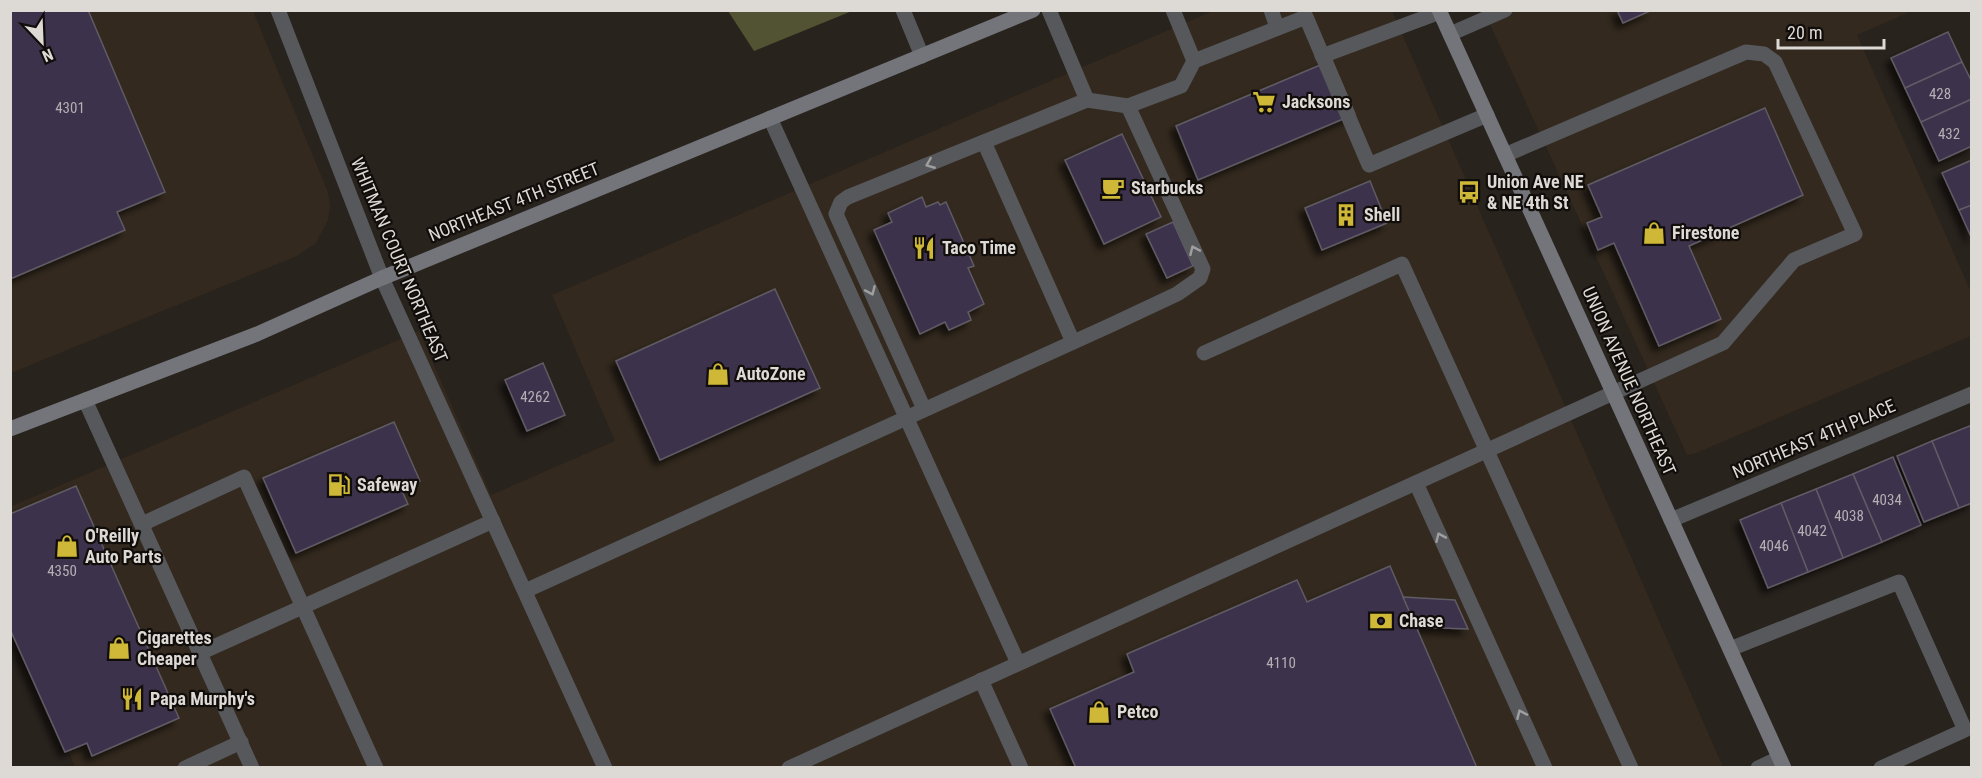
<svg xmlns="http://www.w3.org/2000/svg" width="1982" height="778" viewBox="0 0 1982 778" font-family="'Roboto Condensed',sans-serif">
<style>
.built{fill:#33291e}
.forest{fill:#515332}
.building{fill:#3d314c;stroke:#5f5b64;stroke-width:1.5;filter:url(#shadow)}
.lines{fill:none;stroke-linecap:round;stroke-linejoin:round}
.lane{stroke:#56585c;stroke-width:15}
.street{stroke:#56585c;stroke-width:15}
.secondary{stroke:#73757b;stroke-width:15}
.oneway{stroke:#a09f9f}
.labels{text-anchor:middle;stroke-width:4.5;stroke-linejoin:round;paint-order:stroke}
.number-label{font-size:15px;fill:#b5afb3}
.poi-label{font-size:18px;font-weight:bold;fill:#ddd9d5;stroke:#100d0a;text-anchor:start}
.street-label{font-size:18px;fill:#ddd9d5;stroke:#100d0a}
</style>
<defs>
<filter id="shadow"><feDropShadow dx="-5.5" dy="5.5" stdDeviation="3" flood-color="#0009"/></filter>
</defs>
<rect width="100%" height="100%" fill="#29231d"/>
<!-- built -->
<g class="built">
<polygon points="11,11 253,11 328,192 330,206 328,220 316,243 297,256 11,373"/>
<polygon points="1213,11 1392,11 1723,767 75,767 11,618 10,507 419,331 491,495 615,441 552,295"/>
<polygon points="1484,11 1912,11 1857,35 1971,292 1971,336 1696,453 1687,455"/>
</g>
<!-- forest -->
<polygon class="forest" points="728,11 852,11 754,51"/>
<!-- building -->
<g class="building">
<polygon points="10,10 88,10 165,192 117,212 125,230 10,279"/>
<polygon points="1617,10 1652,10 1623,23"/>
<polygon points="1948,32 1962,62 1905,88 1891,58"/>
<polygon points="1332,60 1355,114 1198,180 1176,126"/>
<polygon points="1962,62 1972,82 1972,99 1921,122 1905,88"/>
<polygon points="1972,99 1972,146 1939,161 1921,122"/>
<polygon points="1765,108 1803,195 1689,246 1721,319 1659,346 1614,243 1598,250 1587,223 1602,217 1588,185"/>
<polygon points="1122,134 1161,217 1104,244 1065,160"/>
<polygon points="1972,160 1972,205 1959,210 1942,173"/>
<polygon points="1370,181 1387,223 1322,250 1305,208"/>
<polygon points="922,197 926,207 938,202 940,205 946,202 974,266 968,268 984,304 968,312 971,320 949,330 945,322 920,334 874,230 892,222 888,213"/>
<polygon points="1972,205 1972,239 1959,210"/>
<polygon points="1173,222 1193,266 1167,278 1146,234"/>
<polygon points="775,289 820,388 660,460 616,361"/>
<polygon points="543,363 565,415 527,431 505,380"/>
<polygon points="394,422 420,481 401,489 408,504 296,553 263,478"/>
<polygon points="1972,425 1972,503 1959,508 1932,441"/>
<polygon points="1932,441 1959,508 1924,522 1897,456"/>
<polygon points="1893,457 1921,525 1882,542 1853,474"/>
<polygon points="1853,474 1882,542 1843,558 1816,489"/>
<polygon points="76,486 179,718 92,756 87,743 65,752 10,629 10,514"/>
<polygon points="1816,489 1843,558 1808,572 1781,503"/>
<polygon points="1781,503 1808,572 1768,588 1740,520"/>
<polygon points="1390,566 1477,768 1076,768 1050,709 1134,672 1127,654 1297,580 1307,602"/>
<polygon points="1403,597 1455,600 1468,629 1416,627"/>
</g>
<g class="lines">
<!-- lane -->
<g class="lane">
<polyline points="278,10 382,278 605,768"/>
<polyline points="903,10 922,56"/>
<polyline points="1049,10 1087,100"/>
<polyline points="1173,10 1194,61"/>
<polyline points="1271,10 1277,27"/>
<polyline points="1450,34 1505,10"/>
<polyline points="1322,56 1440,12"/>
<polyline points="770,118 1018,663"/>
<polyline points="984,142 1073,342"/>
<polyline points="1204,353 1402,264 1631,768"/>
<polyline points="85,400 252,768"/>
<polyline points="924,409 836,214 841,202 848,197 1087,100 1128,106 1181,86 1194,61 1306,17 1369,165 1487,115"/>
<polyline points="1416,483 1545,768"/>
<polyline points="142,524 244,477 376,768"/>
<polyline points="525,591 1111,325 1177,294 1200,278 1203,269 1128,106"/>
<polyline points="1730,649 1899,582 1965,730 1881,768"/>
<polyline points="200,653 493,521"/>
<polyline points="981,680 1021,768"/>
<polyline points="185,768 241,742"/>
<polyline points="789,768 1723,343 1794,260 1855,234 1775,62 1764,54 1746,52 1505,155"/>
<polyline points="1758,768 1779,758"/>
</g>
<!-- street -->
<polyline class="street" points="1671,520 1972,394"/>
<!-- secondary -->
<g class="secondary">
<polyline points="1439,10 1784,768"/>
<polyline points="10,429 257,334 382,278 1033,10"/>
</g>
</g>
<!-- one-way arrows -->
<defs><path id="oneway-chevron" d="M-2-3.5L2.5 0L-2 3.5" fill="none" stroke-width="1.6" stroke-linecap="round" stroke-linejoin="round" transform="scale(1.5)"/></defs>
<g class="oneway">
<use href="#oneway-chevron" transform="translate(930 164) rotate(158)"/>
<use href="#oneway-chevron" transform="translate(1194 250) rotate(-114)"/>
<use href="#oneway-chevron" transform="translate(871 291) rotate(66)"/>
<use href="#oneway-chevron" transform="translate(1440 537) rotate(-114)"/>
<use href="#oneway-chevron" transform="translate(1521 714) rotate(-114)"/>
</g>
<!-- icons -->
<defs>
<g id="supermarket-bare" transform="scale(1.8)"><path d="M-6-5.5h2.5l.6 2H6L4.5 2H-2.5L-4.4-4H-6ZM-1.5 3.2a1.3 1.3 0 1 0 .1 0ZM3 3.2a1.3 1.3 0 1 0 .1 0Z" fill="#cfb837" stroke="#100d0a" stroke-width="2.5" paint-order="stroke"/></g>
<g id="cafe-bare" transform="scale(1.8)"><path d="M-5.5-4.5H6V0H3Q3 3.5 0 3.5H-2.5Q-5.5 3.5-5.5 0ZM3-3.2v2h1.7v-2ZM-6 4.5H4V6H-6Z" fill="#cfb837" stroke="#100d0a" stroke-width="2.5" paint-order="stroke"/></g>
<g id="bus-bare" transform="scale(1.8)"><path d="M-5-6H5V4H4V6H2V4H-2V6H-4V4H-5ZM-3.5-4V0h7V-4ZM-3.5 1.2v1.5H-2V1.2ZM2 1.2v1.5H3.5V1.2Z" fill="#cfb837" stroke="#100d0a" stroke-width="2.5" paint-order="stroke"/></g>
<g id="building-bare" transform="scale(1.8)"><path d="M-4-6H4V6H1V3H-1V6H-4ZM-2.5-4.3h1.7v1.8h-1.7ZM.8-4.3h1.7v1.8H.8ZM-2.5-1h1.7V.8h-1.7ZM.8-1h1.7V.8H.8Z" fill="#cfb837" stroke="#100d0a" stroke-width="2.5" paint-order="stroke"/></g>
<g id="shop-bare" transform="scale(1.8)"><path d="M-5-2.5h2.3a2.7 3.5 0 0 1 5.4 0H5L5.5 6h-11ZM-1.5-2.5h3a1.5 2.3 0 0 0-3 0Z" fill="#cfb837" stroke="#100d0a" stroke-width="2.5" paint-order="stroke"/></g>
<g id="restaurant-bare" transform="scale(1.8)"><path d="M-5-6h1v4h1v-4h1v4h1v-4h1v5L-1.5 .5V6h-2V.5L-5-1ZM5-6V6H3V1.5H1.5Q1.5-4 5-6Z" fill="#cfb837" stroke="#100d0a" stroke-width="2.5" paint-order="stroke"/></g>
<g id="fuel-bare" transform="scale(1.8)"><path d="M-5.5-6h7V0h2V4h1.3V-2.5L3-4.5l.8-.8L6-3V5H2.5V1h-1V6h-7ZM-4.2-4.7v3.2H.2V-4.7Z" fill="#cfb837" stroke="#100d0a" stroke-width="2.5" paint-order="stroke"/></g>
<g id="bank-bare" transform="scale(1.8)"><path d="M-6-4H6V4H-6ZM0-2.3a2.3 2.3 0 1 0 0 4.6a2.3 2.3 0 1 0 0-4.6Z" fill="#cfb837" stroke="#100d0a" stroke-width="2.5" paint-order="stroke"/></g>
</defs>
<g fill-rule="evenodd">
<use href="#supermarket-bare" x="1264" y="102"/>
<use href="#cafe-bare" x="1113" y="188"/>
<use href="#bus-bare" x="1469" y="192"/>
<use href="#building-bare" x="1346" y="215"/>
<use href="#shop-bare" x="1654" y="233"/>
<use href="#restaurant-bare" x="924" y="248"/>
<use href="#shop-bare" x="718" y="374"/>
<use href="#fuel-bare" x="339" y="485"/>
<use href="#shop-bare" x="67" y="546"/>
<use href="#bank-bare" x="1381" y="621"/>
<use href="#shop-bare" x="119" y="648"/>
<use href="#restaurant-bare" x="132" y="699"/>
<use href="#shop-bare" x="1099" y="712"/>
</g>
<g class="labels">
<!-- number labels -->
<g class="number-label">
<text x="1940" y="99">428</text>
<text x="70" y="113">4301</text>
<text x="1949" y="139">432</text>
<text x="535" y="402">4262</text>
<text x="1887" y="505">4034</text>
<text x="1849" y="521">4038</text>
<text x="1812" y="536">4042</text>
<text x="1774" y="551">4046</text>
<text x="62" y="576">4350</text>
<text x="1281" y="668">4110</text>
</g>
<!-- poi labels -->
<g class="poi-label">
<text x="1282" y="108">Jacksons</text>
<text x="1487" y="188">Union Ave NE<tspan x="1487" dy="21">&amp; NE 4th St</tspan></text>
<text x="1131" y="194">Starbucks</text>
<text x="1364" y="221">Shell</text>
<text x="1672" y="239">Firestone</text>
<text x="942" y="254">Taco Time</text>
<text x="736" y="380">AutoZone</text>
<text x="357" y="491">Safeway</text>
<text x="85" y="542">O'Reilly<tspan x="85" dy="21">Auto Parts</tspan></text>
<text x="1399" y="627">Chase</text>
<text x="137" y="644">Cigarettes<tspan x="137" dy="21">Cheaper</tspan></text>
<text x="150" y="705">Papa Murphy's</text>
<text x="1117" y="718">Petco</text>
</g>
<!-- street labels -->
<g class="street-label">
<text transform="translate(514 202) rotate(-22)" y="6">NORTHEAST 4TH STREET</text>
<text transform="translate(399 260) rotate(67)" y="6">WHITMAN COURT NORTHEAST</text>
<text transform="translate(1629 381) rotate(66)" y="6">UNION AVENUE NORTHEAST</text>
<text transform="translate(1814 439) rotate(-23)" y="6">NORTHEAST 4TH PLACE</text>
</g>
</g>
<!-- border -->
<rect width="1982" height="778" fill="none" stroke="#ddd9d5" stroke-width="24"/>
<!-- north arrow -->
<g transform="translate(42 42) rotate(157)" stroke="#100d0a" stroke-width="4.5" paint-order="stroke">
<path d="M0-4.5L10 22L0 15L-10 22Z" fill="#ddd9d5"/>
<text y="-9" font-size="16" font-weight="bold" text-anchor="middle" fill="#ddd9d5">N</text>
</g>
<!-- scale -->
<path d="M1778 39v9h106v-9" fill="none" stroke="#ddd9d5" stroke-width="3"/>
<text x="1787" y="39" font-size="18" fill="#ddd9d5" stroke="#100d0a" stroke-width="4.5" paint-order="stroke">20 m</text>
</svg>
